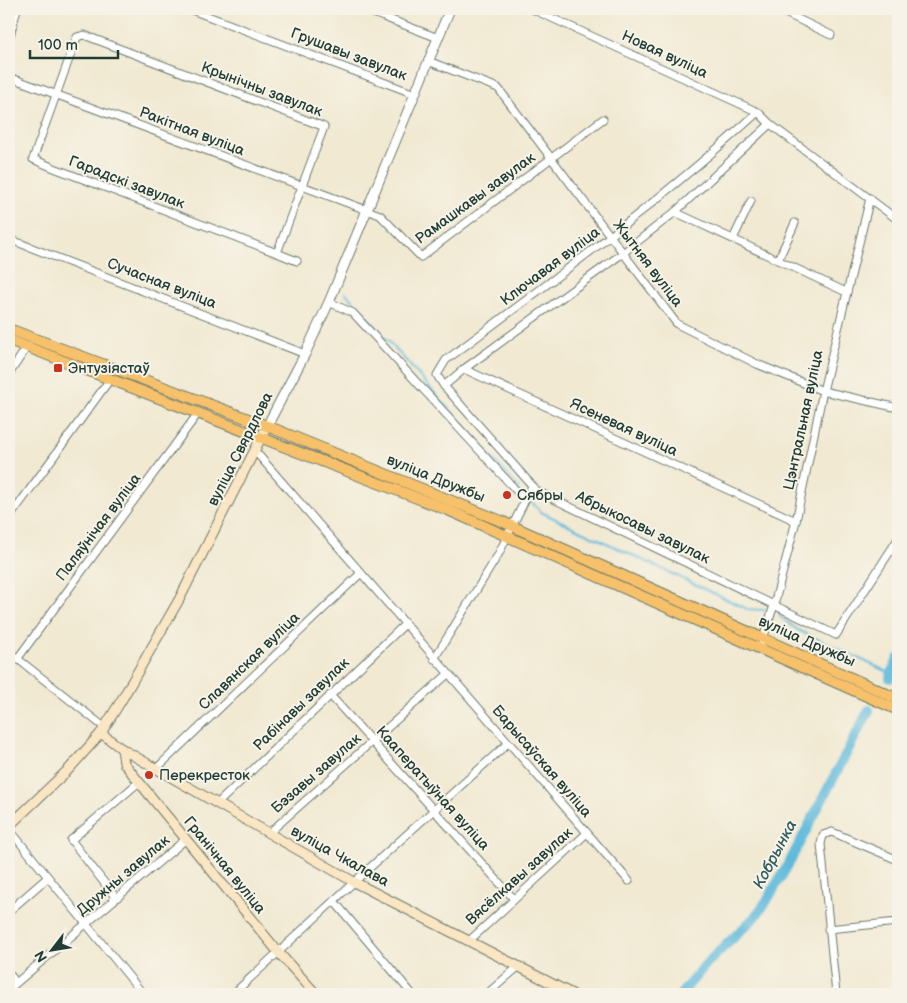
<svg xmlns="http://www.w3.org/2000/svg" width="907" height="1003" viewBox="0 0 907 1003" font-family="'Balsamiq Sans',sans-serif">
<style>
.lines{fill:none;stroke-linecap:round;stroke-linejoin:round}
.stream{stroke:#5ebadc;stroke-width:2}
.river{stroke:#5ebadc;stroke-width:10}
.minor-casing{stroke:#68796b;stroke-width:9}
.tertiary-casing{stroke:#68796b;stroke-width:11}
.secondary-casing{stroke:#68796b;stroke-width:11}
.primary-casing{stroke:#68796b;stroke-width:12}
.minor{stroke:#fff;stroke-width:7}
.tertiary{stroke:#fff;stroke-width:9}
.secondary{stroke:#fbe6c4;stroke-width:9}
.primary{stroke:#f6c16b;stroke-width:10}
.poi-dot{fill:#c8321e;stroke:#f7f3e8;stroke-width:2}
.labels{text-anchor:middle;stroke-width:4;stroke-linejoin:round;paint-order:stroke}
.street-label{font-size:15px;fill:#1f3d34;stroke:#f7f3e8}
.poi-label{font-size:15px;fill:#1f3d34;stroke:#f7f3e8;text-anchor:start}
.water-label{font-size:16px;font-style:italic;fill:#2f5c5e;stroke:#f7f3e8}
</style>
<rect width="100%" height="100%" fill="#f7f3e8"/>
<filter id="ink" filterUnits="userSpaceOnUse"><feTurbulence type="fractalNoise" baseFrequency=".02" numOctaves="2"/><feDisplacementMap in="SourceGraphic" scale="10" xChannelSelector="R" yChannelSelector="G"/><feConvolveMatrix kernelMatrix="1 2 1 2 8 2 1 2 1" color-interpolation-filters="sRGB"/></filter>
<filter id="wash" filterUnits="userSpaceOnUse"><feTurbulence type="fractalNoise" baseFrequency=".0096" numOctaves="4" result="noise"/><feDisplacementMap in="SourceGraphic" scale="20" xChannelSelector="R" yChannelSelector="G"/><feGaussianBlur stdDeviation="1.12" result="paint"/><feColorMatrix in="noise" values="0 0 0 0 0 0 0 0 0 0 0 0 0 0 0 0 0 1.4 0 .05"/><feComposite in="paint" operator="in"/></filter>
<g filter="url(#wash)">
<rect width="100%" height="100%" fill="#f1e9d2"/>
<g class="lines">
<!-- stream -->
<g class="stream">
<polyline points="345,292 519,488"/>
<polyline points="529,499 541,512 747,609 765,610"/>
<polyline points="779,616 798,630 892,674"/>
</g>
<!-- river -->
<g class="river">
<polyline points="890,678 898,659"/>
<polyline points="681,994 706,964 754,918 766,902 788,865 869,710"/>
</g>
</g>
</g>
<g filter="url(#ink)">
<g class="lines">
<!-- minor casing -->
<g class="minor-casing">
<g id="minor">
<polyline points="189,9 415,94"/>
<polyline points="363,9 438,38"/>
<polyline points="532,9 758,112 770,124 898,220"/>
<polyline points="777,9 831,35"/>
<polyline points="9,39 17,9"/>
<polyline points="428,61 498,88 677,324 757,364 823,391 898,408"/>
<polyline points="9,77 380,215 421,257 603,119"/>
<path d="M 758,112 C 660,202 553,280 446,360 L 437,375 L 444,386 L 537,491 L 836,635 L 898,539"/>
<polyline points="675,212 846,292"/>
<polyline points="9,239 305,354"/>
<polyline points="733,239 751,201"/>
<polyline points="277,253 324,127 322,126 84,35 77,37 33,159 54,168 277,253 297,261"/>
<polyline points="778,260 795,223"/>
<polyline points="329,302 353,313 525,500"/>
<polyline points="464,369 623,253 675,212 770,124"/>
<polyline points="9,374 27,347"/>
<polyline points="444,386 464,369 796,521"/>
<polyline points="255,451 629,881"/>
<polyline points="9,518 111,378"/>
<polyline points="762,642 774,605 796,521 823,391 870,198"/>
<polyline points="9,652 104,727"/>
<polyline points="18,658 199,412"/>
<polyline points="434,659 498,555 532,486"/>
<polyline points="330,695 514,899"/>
<polyline points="156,769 361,573"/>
<polyline points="218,803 404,625"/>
<polyline points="9,829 143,994"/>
<polyline points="270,832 448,674"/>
<polyline points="116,898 71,840 139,782"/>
<polyline points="334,901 412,994"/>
<polyline points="9,911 47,878"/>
<polyline points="828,929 898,922"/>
<polyline points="470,940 587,833"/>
<polyline points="9,973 16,983"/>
<polyline points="9,989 186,839"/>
<polyline points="233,994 354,882 507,744"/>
<polyline points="487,994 519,966"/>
<polyline points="836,994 821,844 823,835 832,832 898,860"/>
<polyline points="890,994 898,993"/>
</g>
</g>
<!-- tertiary casing -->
<g class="tertiary-casing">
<polyline id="tertiary" points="267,426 305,354 329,302 450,9"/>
</g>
<!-- secondary casing -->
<g class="secondary-casing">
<g id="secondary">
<polyline points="101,733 122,749 354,882 572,994"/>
<polyline points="122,749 124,763 139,782 279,953 316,994"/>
<polyline points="9,826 69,769 101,733 121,701 180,598 267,426"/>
</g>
</g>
<!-- primary casing -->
<g class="primary-casing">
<g id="primary">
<polyline points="9,329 267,426 501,521 898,699"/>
<polyline points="9,340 448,510 898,710"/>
</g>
</g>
<!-- minor -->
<use href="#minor" class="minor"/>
<!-- tertiary -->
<use href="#tertiary" class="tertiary"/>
<!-- secondary -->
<use href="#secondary" class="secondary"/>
<!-- primary -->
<use href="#primary" class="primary"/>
</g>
</g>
<!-- markers -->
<g class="poi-dot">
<rect x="53" y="363" width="10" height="10" rx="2.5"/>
<circle cx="507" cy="495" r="5"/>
<circle cx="149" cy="775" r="5"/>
</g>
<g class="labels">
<!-- street labels -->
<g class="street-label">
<text transform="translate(349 54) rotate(21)" y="5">Грушавы завулак</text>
<text transform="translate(665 54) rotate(25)" y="5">Новая вуліца</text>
<text transform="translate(262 89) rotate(21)" y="5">Крынічны завулак</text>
<text transform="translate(192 131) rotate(21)" y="5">Ракітная вуліца</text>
<text transform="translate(127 182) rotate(21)" y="5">Гарадскі завулак</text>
<text transform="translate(475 198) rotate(-36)" y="5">Рамашкавы завулак</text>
<text transform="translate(648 263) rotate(53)" y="5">Жытняя вуліца</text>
<text transform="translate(550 266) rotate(-37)" y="5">Ключавая вуліца</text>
<text transform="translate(162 283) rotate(21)" y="5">Сучасная вуліца</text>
<text transform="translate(803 420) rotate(-78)" y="5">Цэнтральная вуліца</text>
<text transform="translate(624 427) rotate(25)" y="5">Ясеневая вуліца</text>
<text transform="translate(240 449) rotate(-63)" y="5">вуліца Свярдлова</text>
<text transform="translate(436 478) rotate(22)" y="5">вуліца Дружбы</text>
<text transform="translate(98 527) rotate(-53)" y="5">Паляўнічая вуліца</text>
<text transform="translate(643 527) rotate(26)" y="5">Абрыкосавы завулак</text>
<text transform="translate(807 641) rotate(24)" y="5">вуліца Дружбы</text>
<text transform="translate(249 661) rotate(-44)" y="5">Славянская вуліца</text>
<text transform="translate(301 704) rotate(-44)" y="5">Рабінавы завулак</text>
<text transform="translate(542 761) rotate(49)" y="5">Барысаўская вуліца</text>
<text transform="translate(316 773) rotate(-41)" y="5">Бэзавы завулак</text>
<text transform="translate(433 788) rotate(48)" y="5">Кааператыўная вуліца</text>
<text transform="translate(340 856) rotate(29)" y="5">вуліца Чкалава</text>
<text transform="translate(225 865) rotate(51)" y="5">Гранічная вуліца</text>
<text transform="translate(123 875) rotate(-40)" y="5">Дружны завулак</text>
<text transform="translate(519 876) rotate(-42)" y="5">Вясёлкавы завулак</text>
</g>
<!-- poi labels -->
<g class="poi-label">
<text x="68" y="373">Энтузіястаў</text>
<text x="517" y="500">Сябры</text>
<text x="159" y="780">Перекресток</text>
</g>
<!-- water labels -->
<g class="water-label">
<text transform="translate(774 854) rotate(-62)" y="6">Кобрынка</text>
</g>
</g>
<!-- margin -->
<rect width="907" height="1003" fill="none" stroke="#f7f3e8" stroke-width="30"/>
<!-- north arrow -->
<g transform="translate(52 950) rotate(239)" stroke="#f7f3e8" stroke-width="4" paint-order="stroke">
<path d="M0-4L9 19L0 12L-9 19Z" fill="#1f3d34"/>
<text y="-8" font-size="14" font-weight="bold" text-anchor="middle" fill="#1f3d34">N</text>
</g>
<!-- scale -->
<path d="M30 50v8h88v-8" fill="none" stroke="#1f3d34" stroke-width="2.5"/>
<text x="38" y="50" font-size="15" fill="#1f3d34" stroke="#f7f3e8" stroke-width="4" paint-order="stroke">100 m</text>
</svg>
